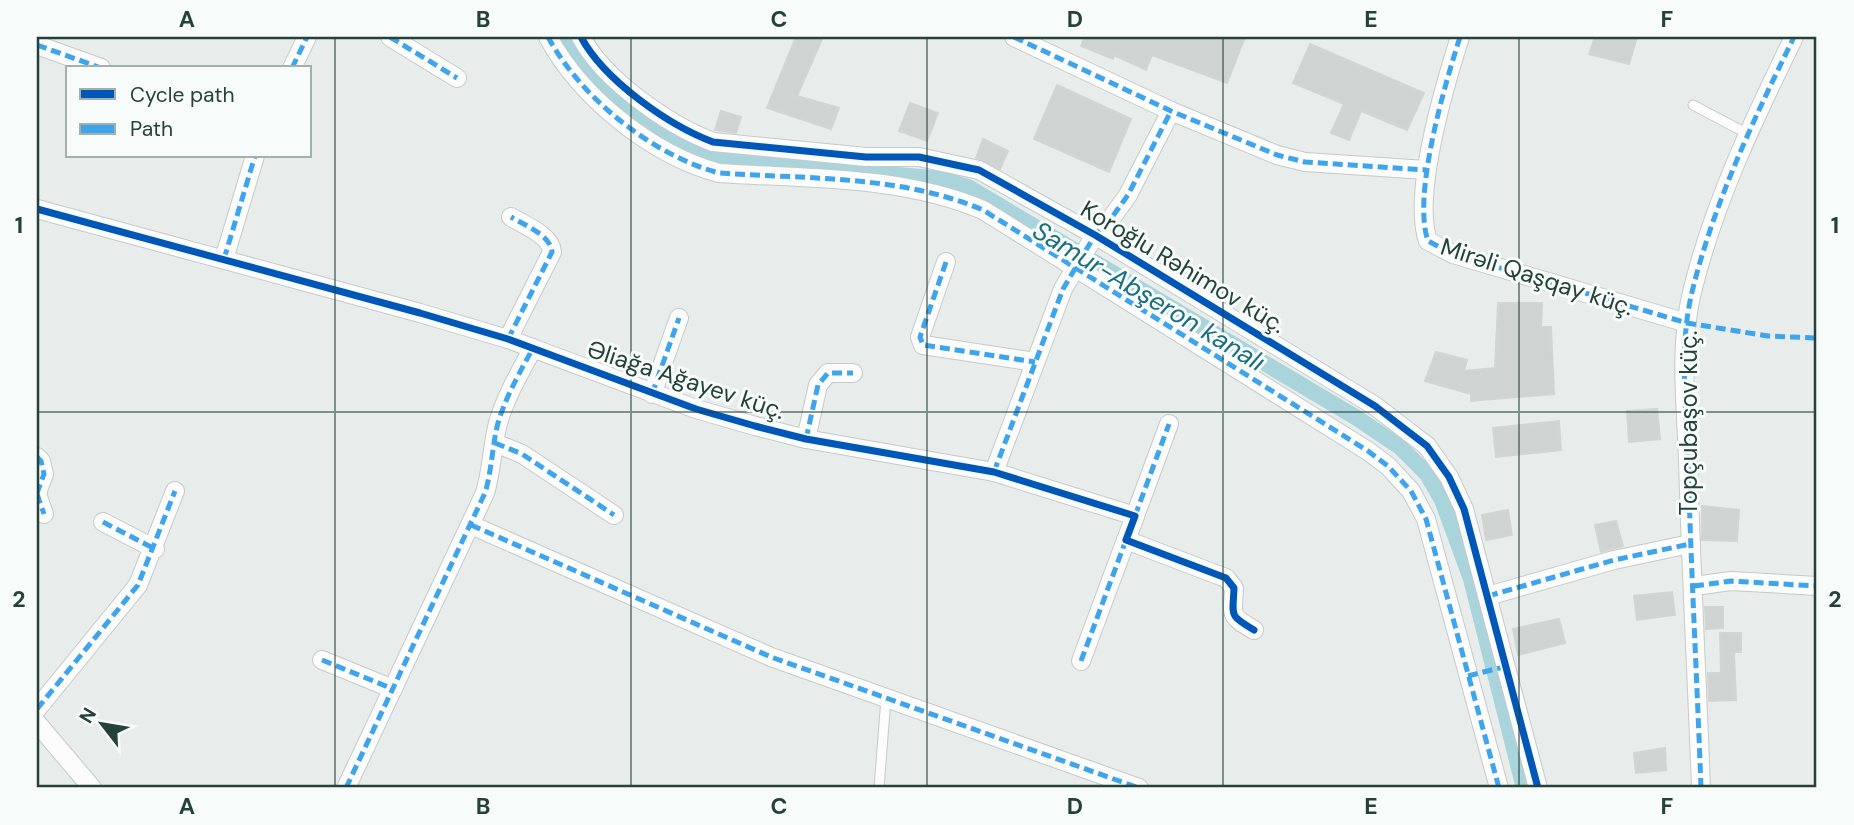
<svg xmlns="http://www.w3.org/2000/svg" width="1854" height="825" viewBox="0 0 1854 825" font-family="'DM Sans',sans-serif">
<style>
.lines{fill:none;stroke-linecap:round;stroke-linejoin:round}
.canal{stroke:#a9d4db;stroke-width:16}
.building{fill:#cfd4d2;stroke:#d1d6d4;stroke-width:2}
.lane-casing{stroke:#c5cac8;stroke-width:11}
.street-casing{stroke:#c5cac8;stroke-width:20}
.lane{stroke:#fcfcfc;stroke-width:9}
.street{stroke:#fcfcfc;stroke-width:18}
.quiet{stroke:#3ea4ec;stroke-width:5;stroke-dasharray:10 5;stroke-linecap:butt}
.cycleway-casing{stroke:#f7fbf9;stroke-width:11}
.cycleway{stroke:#0057b8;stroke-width:7}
.grid{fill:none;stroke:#24423a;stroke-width:2;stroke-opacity:0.55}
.labels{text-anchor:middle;stroke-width:6;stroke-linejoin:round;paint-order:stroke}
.street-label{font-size:24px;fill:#24423a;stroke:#f7fbf9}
.water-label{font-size:26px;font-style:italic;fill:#1c6f80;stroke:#f7fbf9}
.neatline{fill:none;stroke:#24423a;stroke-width:2.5}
.grid-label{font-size:23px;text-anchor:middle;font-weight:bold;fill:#24423a}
</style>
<rect width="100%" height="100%" fill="#e8edeb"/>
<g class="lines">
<!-- canal -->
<path class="canal" d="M 566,37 C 600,94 661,145 726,160 L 943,179 L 968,187 L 1357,418 L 1400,447 L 1427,474 L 1442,500 L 1471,579 L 1524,788"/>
</g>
<!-- building -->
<g class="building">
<polygon points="796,37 823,37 797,96 839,108 831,129 767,108"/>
<polygon points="1085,37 1245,37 1227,83 1152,55 1146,70 1114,55 1113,59 1081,46"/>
<polygon points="1595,37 1637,37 1629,64 1589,54"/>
<polygon points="1310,44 1424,93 1407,130 1361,111 1349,140 1331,133 1344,104 1293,83"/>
<polygon points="1057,85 1131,119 1109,172 1034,139"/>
<polygon points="910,103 938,113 927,141 899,131"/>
<polygon points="721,111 741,117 736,133 715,130"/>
<polygon points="983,139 1008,151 1000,169 976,158"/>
<polygon points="1498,303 1542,303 1541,327 1551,327 1554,394 1471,401 1471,394 1425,381 1436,352 1467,360 1464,371 1495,368"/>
<polygon points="1657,409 1660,439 1629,442 1627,411"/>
<polygon points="1559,421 1561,450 1496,457 1493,428"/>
<polygon points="1702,506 1739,510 1737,541 1702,540"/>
<polygon points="1508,510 1512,535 1486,540 1482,515"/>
<polygon points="1616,521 1623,546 1601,552 1595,525"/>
<polygon points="1672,592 1675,615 1637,620 1634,596"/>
<polygon points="1705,607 1723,607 1723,628 1706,629"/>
<polygon points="1559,619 1565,643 1518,655 1513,629"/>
<polygon points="1720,633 1741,633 1741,652 1734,652 1736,700 1709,701 1708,673 1721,673"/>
<polygon points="1665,748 1666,770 1636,773 1634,753"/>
</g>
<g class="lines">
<!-- lane casing -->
<g class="lane-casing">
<g id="lane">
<polyline points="1693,105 1746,133"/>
<polyline points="879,788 886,698"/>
</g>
</g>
<!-- street casing -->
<g class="street-casing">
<g id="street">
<polyline points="390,37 457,78"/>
<path d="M 548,37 C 581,98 652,155 719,173 C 806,179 901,175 983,210 L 1368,451 L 1388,466 L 1411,491 L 1426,519 L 1499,788"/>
<path d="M 581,37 C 604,80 668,125 713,142 L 866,157 L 919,157 L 979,170 L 1095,235 L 1375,406 L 1427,446 L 1449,477 L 1464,509 L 1538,788"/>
<polyline points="1014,37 1171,111 1277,155 1305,162 1426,170"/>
<path d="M 1460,37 C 1445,84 1412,195 1428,241 L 1453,254 L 1687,323"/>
<polyline points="37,45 101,68"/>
<polyline points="292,68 307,37"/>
<path d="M 37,209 L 420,313 L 508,339 L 696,409 L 755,426 L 806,439 L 994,472 L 1135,516 L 1126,540 L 1226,578 L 1234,588 C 1233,616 1228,615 1254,630"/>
<polyline points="224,259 255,156"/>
<polyline points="946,262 920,337 923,345 1035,362"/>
<path d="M 508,339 L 552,252 C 551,235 524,225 511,217"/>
<polyline points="652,394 679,318"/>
<polyline points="806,439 818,385 828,373 853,373"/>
<polyline points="495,443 522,454 614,515"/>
<polyline points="37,457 41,461 44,474 37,493"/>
<polyline points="994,472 1063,289 1095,235 1110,220 1128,195 1171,111"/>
<polyline points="37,494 44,514"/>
<polyline points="1135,516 1169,424"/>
<polyline points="103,522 155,549"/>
<polyline points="471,525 771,657 1139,788"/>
<polyline points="1694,586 1731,581 1817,586"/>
<polyline points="1488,596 1614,560 1690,544"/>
<polyline points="322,660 393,689"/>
<polyline points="1081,661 1126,540"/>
<polyline points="37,709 138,585 175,491"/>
<polyline points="37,723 92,788"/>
<path d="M 346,788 L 485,493 C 492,470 492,446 498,423 C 506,396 520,372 533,348"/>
<path d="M 1701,788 C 1697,679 1691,570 1688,460 C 1686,405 1679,346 1692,292 C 1714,202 1754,119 1794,37"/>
</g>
</g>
<!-- lane -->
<use href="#lane" class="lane"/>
<!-- street -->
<use href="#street" class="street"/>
<!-- quiet -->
<g class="quiet">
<polyline points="390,37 457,78"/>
<path d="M 548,37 C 581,98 652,155 719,173 C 806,179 901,175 983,210 L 1368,451 L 1388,466 L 1411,491 L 1426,519 L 1499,788"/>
<polyline points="1014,37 1171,111 1277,155 1305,162 1426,170"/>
<path d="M 1460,37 C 1445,84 1412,195 1428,241 L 1453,254 L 1687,323 L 1768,336 L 1817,338"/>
<polyline points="37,45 101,68"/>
<polyline points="292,68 307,37"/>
<polyline points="224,259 255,156"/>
<polyline points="946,262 920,337 923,345 1035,362"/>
<path d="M 508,339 L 552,252 C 551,235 524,225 511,217"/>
<polyline points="652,394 679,318"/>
<polyline points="806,439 818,385 828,373 853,373"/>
<polyline points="495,443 522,454 614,515"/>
<polyline points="37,457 41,461 44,474 37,493"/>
<polyline points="994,472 1063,289 1095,235 1110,220 1128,195 1171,111"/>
<polyline points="37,494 44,514"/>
<polyline points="1135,516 1169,424"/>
<polyline points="103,522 155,549"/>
<polyline points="471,525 771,657 1139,788"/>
<polyline points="1694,586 1731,581 1817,586"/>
<polyline points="1488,596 1614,560 1690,544"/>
<polyline points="322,660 393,689"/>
<polyline points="1081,661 1126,540"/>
<polyline points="1468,676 1507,666"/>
<polyline points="37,709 138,585 175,491"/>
<path d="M 346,788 L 485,493 C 492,470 492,446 498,423 C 506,396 520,372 533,348"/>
<path d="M 1701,788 C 1697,679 1691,570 1688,460 C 1686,405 1679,346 1692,292 C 1714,202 1754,119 1794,37"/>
</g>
<!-- cycleway casing -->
<g class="cycleway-casing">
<g id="cycleway">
<path d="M 581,37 C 604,80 668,125 713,142 L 866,157 L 919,157 L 979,170 L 1095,235 L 1375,406 L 1427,446 L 1449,477 L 1464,509 L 1538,788"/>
<path d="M 37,209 L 420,313 L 508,339 L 696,409 L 755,426 L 806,439 L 994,472 L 1135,516 L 1126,540 L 1226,578 L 1234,588 C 1233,616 1228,615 1254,630"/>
</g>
</g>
<!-- cycleway -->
<use href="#cycleway" class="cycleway"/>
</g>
<!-- grid -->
<path class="grid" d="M 335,37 L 335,788M 631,37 L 631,788M 927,37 L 927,788M 1223,37 L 1223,788M 1519,37 L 1519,788M 37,412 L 1817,412"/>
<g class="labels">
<!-- street labels -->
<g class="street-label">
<text transform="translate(1183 267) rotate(31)" y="8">Koroğlu Rəhimov küç.</text>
<text transform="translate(1537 277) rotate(18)" y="8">Mirəli Qaşqay küç.</text>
<text transform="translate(686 380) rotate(18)" y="8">Əliağa Ağayev küç.</text>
<text transform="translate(1689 423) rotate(-90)" y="8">Topçubaşov küç.</text>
</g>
<!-- water labels -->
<g class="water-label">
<text transform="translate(1149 296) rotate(31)" y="9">Samur-Abşeron kanalı</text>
</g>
</g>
<!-- border -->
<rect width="1854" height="825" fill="none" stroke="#f7fbf9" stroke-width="77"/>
<!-- legend -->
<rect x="66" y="66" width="245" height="91" fill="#f7fbf9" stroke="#a3b1ad" stroke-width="2"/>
<rect x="80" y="89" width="35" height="10" fill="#0057b8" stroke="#a3b1ad" stroke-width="2"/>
<text x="130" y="102" font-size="21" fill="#24423a">Cycle path</text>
<rect x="80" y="124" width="35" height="10" fill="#3ea4ec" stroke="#a3b1ad" stroke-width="2"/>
<text x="130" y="136" font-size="21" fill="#24423a">Path</text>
<!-- north arrow -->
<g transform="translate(102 724) rotate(301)" stroke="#f7fbf9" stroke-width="5" paint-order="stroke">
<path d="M0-5L12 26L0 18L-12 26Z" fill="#24423a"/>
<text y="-10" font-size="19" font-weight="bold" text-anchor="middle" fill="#24423a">N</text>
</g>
<rect x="38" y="38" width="1777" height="748" class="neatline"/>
<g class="grid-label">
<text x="187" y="27">A</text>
<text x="483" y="27">B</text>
<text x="779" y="27">C</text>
<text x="1075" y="27">D</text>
<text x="1371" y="27">E</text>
<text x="1667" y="27">F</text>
<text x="19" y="233">1</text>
<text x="1835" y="233">1</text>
<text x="19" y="607">2</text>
<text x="1835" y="607">2</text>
<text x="187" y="814">A</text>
<text x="483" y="814">B</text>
<text x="779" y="814">C</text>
<text x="1075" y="814">D</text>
<text x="1371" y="814">E</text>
<text x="1667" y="814">F</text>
</g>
</svg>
